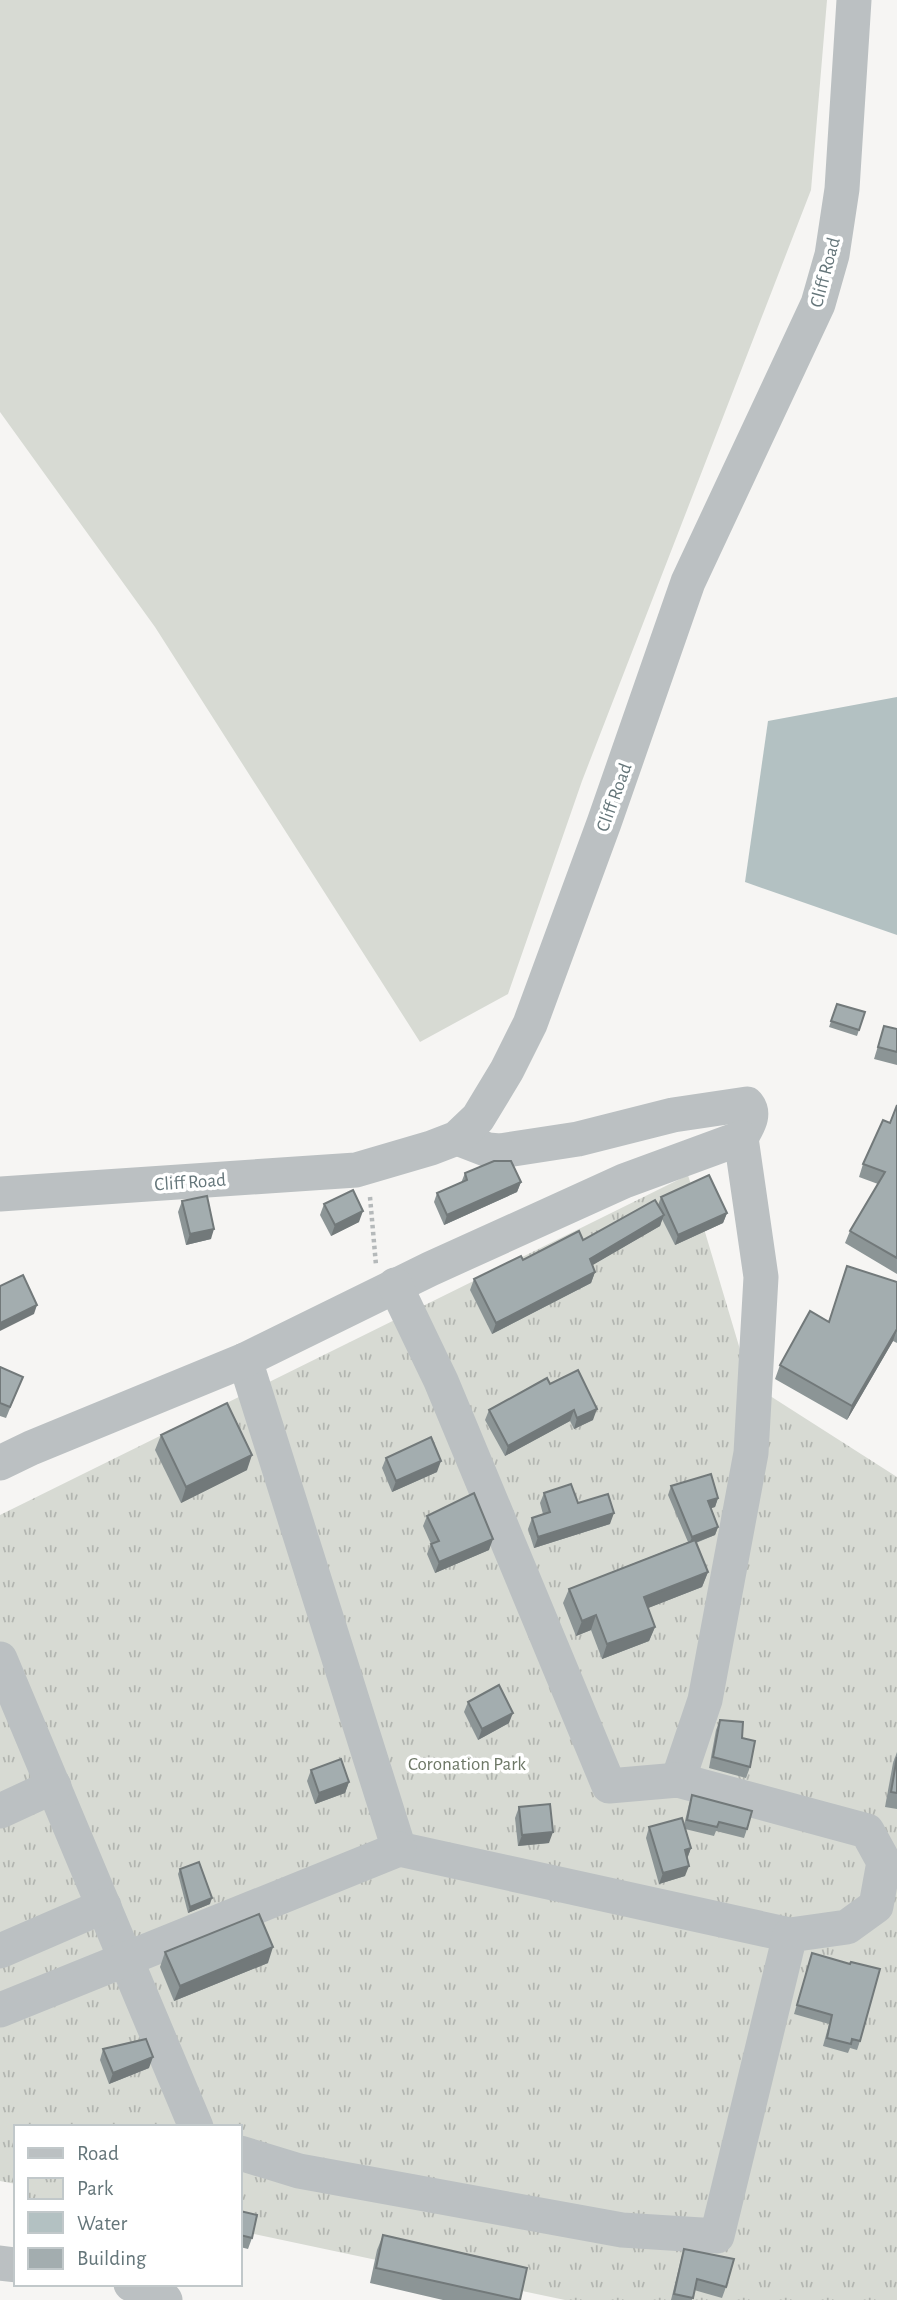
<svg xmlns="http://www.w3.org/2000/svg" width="897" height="2300" viewBox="0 0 897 2300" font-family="'Alegreya Sans',sans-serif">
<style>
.green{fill:#d7dad3}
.park{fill:url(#park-tufts)}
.water{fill:#b3c1c2}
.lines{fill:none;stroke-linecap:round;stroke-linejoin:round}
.path{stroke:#b5b9ba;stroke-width:4.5;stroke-dasharray:3.5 3.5;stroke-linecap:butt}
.minor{stroke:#bbc0c2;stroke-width:35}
.wall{fill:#8c9596}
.shaded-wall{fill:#72797a}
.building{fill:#a3adaf;stroke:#72797a;stroke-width:2}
.labels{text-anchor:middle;stroke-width:7;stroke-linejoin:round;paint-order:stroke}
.street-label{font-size:19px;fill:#65767a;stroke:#fff}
.park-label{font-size:19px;fill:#6e7867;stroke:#fff}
</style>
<defs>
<pattern id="park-tufts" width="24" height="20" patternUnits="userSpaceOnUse" patternTransform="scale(1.75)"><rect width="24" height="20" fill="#d7dad3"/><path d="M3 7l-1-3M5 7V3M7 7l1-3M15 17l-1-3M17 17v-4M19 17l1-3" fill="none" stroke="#b2b5b0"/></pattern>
</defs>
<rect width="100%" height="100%" fill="#f6f5f3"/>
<!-- green -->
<polygon class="green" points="0,0 827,0 811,190 582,781 508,994 420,1042 155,627 0,412"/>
<!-- park -->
<polygon class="park" points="688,1175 750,1383 897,1477 897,2300 565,2300 240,2231 240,2127 16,2127 16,2184 0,2181 0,1515"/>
<!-- water -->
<polygon class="water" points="897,697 897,935 745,882 768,721"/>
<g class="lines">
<!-- path -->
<polyline class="path" points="370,1197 376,1265"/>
<!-- minor -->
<g class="minor">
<path d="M 457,1138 L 488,1150 L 500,1151 L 578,1139 L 673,1115 L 747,1104 C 756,1115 747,1126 741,1138"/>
<polyline points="0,1194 356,1170 431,1148 457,1138 478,1118 507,1070 530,1024 604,823 688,582 818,304 832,255 842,189 854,0"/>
<polyline points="245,1360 399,1849 790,1935"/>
<polyline points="0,1463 31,1448 245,1360 430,1269 624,1181 741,1138 761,1277 751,1453 705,1700 678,1780"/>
<polyline points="0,1659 196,2127"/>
<polyline points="0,1811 54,1786"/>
<polyline points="0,1951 104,1906"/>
<polyline points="0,2010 399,1849"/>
<polyline points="240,2153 299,2171 622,2230 717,2236 790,1935 847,1927 876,1906 884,1862 867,1831 678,1780 609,1786 441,1381 395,1285"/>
<polyline points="0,2263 16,2265"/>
<polyline points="131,2284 148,2290 165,2300"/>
</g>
</g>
<!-- wall -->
<g class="wall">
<polygon points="837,1004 865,1012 857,1036 829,1027"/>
<polygon points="884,1026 897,1029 897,1065 874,1059"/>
<polygon points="897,1105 897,1274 845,1243 850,1231 878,1184 859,1177 863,1164 890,1123"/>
<polygon points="465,1173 521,1182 517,1192 444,1225 434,1202 437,1193 461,1183"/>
<polygon points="661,1197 727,1213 723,1223 675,1245 662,1219 660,1226 592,1265 595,1272 591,1283 492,1334 470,1290 474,1279 523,1260 583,1240 658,1205"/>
<polygon points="182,1201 211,1239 186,1245 178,1212"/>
<polygon points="324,1204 359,1222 331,1236 320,1215"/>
<polygon points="847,1266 897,1282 897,1343 893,1341 847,1420 775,1379 780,1365 829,1322"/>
<polygon points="0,1367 23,1377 6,1418 0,1416"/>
<polygon points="550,1384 593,1420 574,1429 570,1421 505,1456 485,1420 489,1410"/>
<polygon points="161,1435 247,1470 181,1503 155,1450"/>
<polygon points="386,1458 437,1472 392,1492 382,1468"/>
<polygon points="671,1486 718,1498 715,1507 711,1508 718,1527 715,1535 696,1543 708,1572 702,1587 648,1608 655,1627 649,1641 602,1659 591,1630 576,1636 563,1603 569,1589 688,1542 668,1495"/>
<polygon points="544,1493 578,1503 610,1524 534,1548 528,1529 532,1518 543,1514 540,1503"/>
<polygon points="427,1516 489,1550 435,1573 427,1554 431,1544 423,1526"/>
<polygon points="468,1702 509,1723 478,1740 464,1712"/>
<polygon points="720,1720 742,1738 750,1767 746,1778 709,1768 716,1730"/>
<polygon points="897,1752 897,1809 885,1807 893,1763"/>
<polygon points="311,1770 349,1782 345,1793 315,1804 307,1781"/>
<polygon points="692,1795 747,1829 744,1838 716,1831 714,1836 685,1829 691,1848 687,1859 685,1876 659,1884 646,1838 649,1827 684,1825 689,1804"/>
<polygon points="519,1807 549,1843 518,1846 515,1818"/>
<polygon points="180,1869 210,1904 188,1913 178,1874"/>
<polygon points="165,1952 268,1963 174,2001 160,1967"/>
<polygon points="812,1953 860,2041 857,2050 850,2048 848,2053 823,2046 829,2024 794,2014"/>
<polygon points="103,2049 149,2068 109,2084 100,2060"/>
<polygon points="240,2211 252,2238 248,2249 240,2247"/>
<polygon points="383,2235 520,2300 443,2300 370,2283 377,2250"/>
<polygon points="684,2249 726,2287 722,2298 694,2290 692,2300 671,2300 681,2259"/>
</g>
<!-- shaded-wall -->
<g class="shaded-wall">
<polygon points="521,1182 517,1192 444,1225 447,1215"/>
<polygon points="363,1211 359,1222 331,1236 335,1225"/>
<polygon points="727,1213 723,1223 675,1245 678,1235"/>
<polygon points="664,1215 660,1226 586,1269 590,1259"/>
<polygon points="214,1229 211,1239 186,1245 190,1234"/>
<polygon points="595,1272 591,1283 492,1334 496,1323"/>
<polygon points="37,1305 34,1314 0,1331 0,1323"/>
<polygon points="897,1329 893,1341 847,1420 852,1406"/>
<polygon points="597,1409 593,1420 574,1429 577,1418"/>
<polygon points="574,1410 570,1421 505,1456 508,1446"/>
<polygon points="252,1455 247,1470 181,1503 186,1487"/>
<polygon points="441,1461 437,1472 392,1492 396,1481"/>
<polygon points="718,1498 715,1507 705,1510 708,1501"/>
<polygon points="614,1513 610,1524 534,1548 538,1537"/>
<polygon points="718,1527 715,1535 689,1545 692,1537"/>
<polygon points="493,1539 489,1550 435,1573 439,1562"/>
<polygon points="708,1572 702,1587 638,1612 644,1597"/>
<polygon points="596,1615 591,1630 576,1636 582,1621"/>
<polygon points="655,1627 649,1641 602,1659 607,1644"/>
<polygon points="513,1713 509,1723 478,1740 482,1729"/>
<polygon points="349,1782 345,1793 315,1804 319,1793"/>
<polygon points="553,1832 549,1843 518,1846 522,1835"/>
<polygon points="691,1848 687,1859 685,1850"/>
<polygon points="689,1866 685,1876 659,1884 663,1873"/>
<polygon points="212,1898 210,1904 188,1913 190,1907"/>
<polygon points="273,1947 268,1963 174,2001 180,1986"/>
<polygon points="153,2057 149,2068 109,2084 113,2073"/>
</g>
<!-- building -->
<g class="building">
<polygon points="837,1004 865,1012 859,1030 831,1021"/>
<polygon points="884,1026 897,1029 897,1052 878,1047"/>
<polygon points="897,1105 897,1258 850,1231 885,1172 863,1164 883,1120 890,1123"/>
<polygon points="494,1161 511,1161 521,1182 447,1215 437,1193 467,1180 465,1173"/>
<polygon points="709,1175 727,1213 678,1235 661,1197"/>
<polygon points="353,1190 363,1211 335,1225 324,1204"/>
<polygon points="207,1196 214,1229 190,1234 182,1201"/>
<polygon points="655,1200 664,1215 590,1259 595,1272 496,1323 474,1279 521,1256 523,1260 579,1231 583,1240"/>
<polygon points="847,1266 897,1282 897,1329 852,1406 780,1365 810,1311 829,1322"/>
<polygon points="23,1275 37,1305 0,1323 0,1286"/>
<polygon points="0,1367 23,1377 10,1407 0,1403"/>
<polygon points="578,1370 597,1409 577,1418 574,1410 508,1446 489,1410 547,1378 550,1384"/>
<polygon points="227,1403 252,1455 186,1487 161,1435"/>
<polygon points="431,1437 441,1461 396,1481 386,1458"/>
<polygon points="711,1474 718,1498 708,1501 718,1527 692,1537 671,1486"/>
<polygon points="571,1484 578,1503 608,1494 614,1513 538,1537 532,1518 550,1512 544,1493"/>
<polygon points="474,1493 493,1539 439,1562 431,1544 439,1541 427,1516"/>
<polygon points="695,1540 708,1572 644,1597 655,1627 607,1644 596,1615 582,1621 569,1589"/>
<polygon points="499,1685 513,1713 482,1729 468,1702"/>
<polygon points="720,1720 743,1722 742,1738 755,1741 750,1767 713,1757"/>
<polygon points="897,1757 897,1793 891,1792"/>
<polygon points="341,1759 349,1782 319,1793 311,1770"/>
<polygon points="692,1795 752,1811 747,1829 719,1822 717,1827 687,1820"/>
<polygon points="550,1804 553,1832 522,1835 519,1807"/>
<polygon points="682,1818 691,1848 685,1850 689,1866 663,1873 649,1827"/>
<polygon points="199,1862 212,1898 190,1907 180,1869"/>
<polygon points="259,1914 273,1947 180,1986 165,1952"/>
<polygon points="812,1953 850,1964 851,1962 880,1969 860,2041 852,2039 851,2044 827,2038 832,2015 797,2005"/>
<polygon points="146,2039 153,2057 113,2073 103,2049"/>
<polygon points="240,2211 257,2215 252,2238 240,2235"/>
<polygon points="383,2235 527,2268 520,2300 376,2268"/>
<polygon points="684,2249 734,2259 726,2287 697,2279 693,2298 674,2294"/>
</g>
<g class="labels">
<!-- street labels -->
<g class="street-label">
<text transform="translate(824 272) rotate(-75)" y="7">Cliff Road</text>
<text transform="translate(613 797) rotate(-70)" y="7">Cliff Road</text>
<text transform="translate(190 1181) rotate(-4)" y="7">Cliff Road</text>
</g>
<!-- park labels -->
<g class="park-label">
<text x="467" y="1770">Coronation Park</text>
</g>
</g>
<!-- legend -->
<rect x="14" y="2125" width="228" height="161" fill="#ffffff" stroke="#c1c8ca" stroke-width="2"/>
<rect x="28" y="2148" width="35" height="10" fill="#bbc0c2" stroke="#c1c8ca" stroke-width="2"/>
<text x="77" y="2160" font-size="21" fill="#65767a">Road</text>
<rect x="28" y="2178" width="35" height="21" fill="url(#park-tufts)" stroke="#c1c8ca" stroke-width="2"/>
<text x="77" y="2195" font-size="21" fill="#65767a">Park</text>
<rect x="28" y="2212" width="35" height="21" fill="#b3c1c2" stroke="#c1c8ca" stroke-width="2"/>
<text x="77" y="2230" font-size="21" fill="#65767a">Water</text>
<rect x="28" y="2248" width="35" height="21" fill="#a3adaf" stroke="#c1c8ca" stroke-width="2"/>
<text x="77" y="2265" font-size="21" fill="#65767a">Building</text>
</svg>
